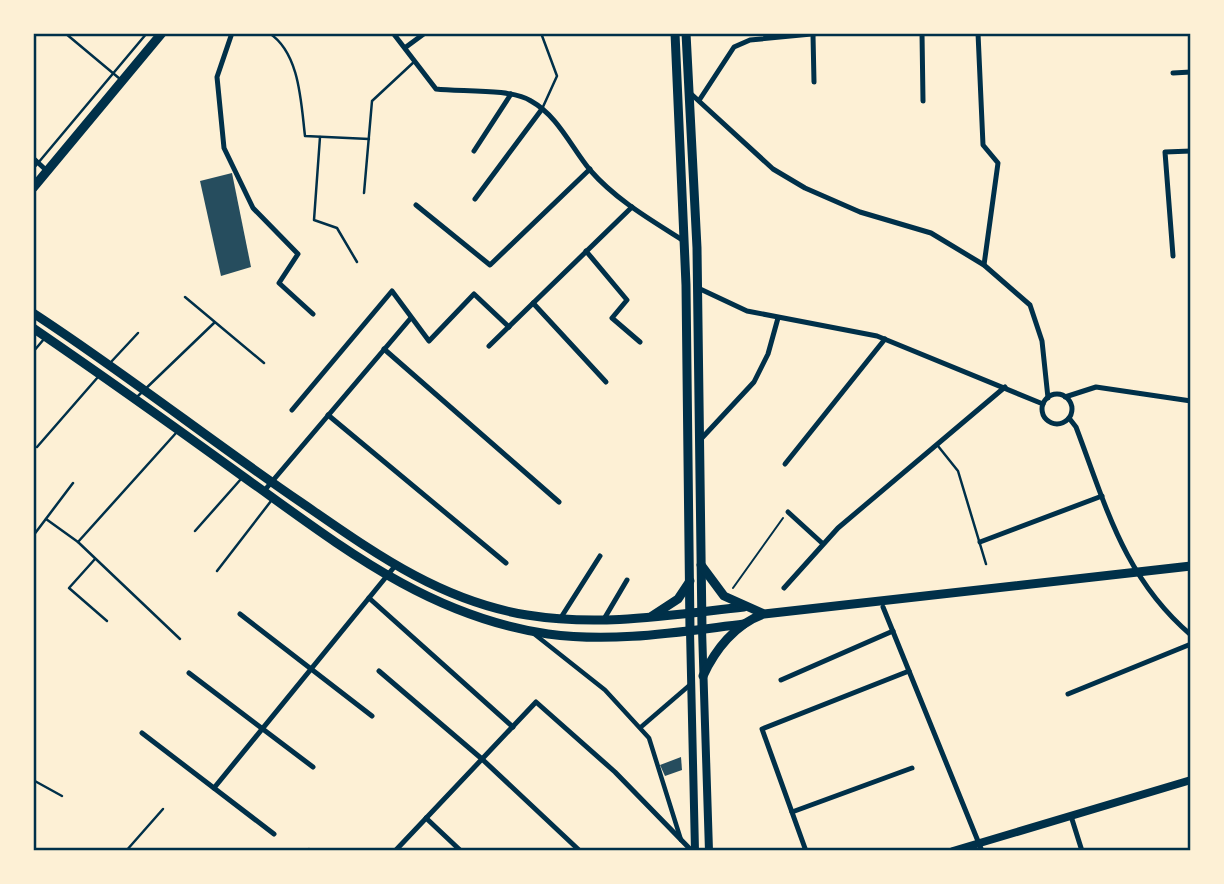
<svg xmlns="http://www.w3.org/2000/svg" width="1224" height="884" viewBox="0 0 1224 884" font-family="Jost,sans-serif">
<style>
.building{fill:#264d5e}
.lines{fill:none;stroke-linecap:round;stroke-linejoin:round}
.path{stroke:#003049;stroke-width:2}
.service{stroke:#003049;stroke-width:2.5}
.pedestrian{stroke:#003049;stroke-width:4.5}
.minor{stroke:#003049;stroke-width:5}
.secondary{stroke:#003049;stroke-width:8}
.primary{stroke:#003049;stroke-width:9}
.neatline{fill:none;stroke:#003049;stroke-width:2.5}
</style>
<rect width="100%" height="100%" fill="#fdf0d5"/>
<!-- building -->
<g class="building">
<polygon points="232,173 251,267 221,276 200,181"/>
<polygon points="681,757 682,770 665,776 660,765"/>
</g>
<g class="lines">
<!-- path -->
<polyline class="path" points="733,588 783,518"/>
<!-- service -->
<g class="service">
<polyline points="65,33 120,79"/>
<path d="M 269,33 C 300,53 301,103 305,136 L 369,139"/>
<polyline points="541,33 557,76 542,109"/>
<polyline points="320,137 314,220 337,228 357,262"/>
<polyline points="33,169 147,33"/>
<polyline points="364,193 372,101 415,61"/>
<polyline points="185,297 264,363"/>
<polyline points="33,352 44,339"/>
<polyline points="111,362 138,333"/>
<polyline points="138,396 214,323"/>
<polyline points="938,446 958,471 986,564"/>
<polyline points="37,447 98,377"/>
<polyline points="46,519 78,542 180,639"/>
<polyline points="195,531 241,479"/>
<polyline points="33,536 73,483"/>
<polyline points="78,542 176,433"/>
<polyline points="95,559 69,588 107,621"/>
<polyline points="217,571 271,501"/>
<polyline points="33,780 62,796"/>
<polyline points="309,849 312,851"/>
<polyline points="126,851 163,809"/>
</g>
<!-- pedestrian -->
<g class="pedestrian">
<polyline points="533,633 605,690 649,738 681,840"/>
<polyline points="641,727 691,684"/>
</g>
<!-- minor -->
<g class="minor">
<polyline points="232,33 217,77 224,148 253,208 298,254 279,283 313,314"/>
<path d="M 393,33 L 436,89 C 461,92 510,88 531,101 C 558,116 571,147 590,170 C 616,200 651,220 684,241"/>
<polyline points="922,33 923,101"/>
<polyline points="978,33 983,145 998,163 984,265"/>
<polyline points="813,35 814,82"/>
<polyline points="406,47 425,33"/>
<polyline points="1173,73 1191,72"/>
<polyline points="689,92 773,169 805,188 860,212 931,233 984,265 1030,305 1042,341 1048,398"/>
<polyline points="700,99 734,47 750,40 822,33"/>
<polyline points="474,151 511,94"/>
<polyline points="33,158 47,171"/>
<polyline points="475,199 542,109"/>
<polyline points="416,205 490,265 590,169"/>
<polyline points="586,251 627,300 612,318 640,342"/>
<polyline points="1173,256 1165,152 1191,151"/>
<polyline points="698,288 747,311 877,336 1043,404"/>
<polyline points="533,303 606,382"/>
<polyline points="489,346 632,207"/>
<polyline points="384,349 559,502"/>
<circle cx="1057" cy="409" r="15"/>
<polyline points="1065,397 1096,387 1191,401"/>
<polyline points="292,410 392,291 429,341 474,294 509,327"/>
<polyline points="328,415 506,563"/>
<path d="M 1069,418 L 1076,427 C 1106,506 1124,578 1191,635"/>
<polyline points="701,439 754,382 768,354 778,318"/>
<polyline points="1191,449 1191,458"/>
<polyline points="785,464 885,339"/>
<polyline points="264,491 410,319"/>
<polyline points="788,512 822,543"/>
<polyline points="980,542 1102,496"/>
<polyline points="784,588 838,528 1005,387"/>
<polyline points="369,598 513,727"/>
<polyline points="883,607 982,851"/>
<polyline points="240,614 372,716"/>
<polyline points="560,619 600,556"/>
<polyline points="604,619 627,580"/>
<polyline points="379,671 482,759 580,851"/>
<polyline points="189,673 313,767"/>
<polyline points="781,680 893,631"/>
<polyline points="1068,694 1191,644"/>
<polyline points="142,733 274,834"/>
<polyline points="214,788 395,566"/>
<polyline points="792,812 912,768"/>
<polyline points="1071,816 1082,851"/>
<polyline points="426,818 461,851"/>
<polyline points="395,851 536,702 615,772 692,851"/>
<polyline points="806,851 762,729 909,671"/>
</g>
<!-- secondary -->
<g class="secondary">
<polyline points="702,629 709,851"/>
<polyline points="690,631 695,851"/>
<polyline points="953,851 1191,780"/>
</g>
<!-- primary -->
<g class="primary">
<polyline points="675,33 686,285 690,631"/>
<polyline points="686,33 697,248 702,629"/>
<polyline points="33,188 162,33"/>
<path d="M 33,313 C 125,373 211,441 302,503 C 373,552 440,601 527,615 C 601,627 671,615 744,607"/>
<path d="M 33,328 C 103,376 172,425 241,475 C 338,544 426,616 548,634 C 614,643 678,632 744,624"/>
<polyline points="701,565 724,596 762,613"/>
<polyline points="652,616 678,599 690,581"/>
<path d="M 703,676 C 715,650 735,624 764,614 L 1191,566"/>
</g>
</g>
<!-- border -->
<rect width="1224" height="884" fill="none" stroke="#fdf0d5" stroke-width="70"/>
<rect x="35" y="35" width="1154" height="814" class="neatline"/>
</svg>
